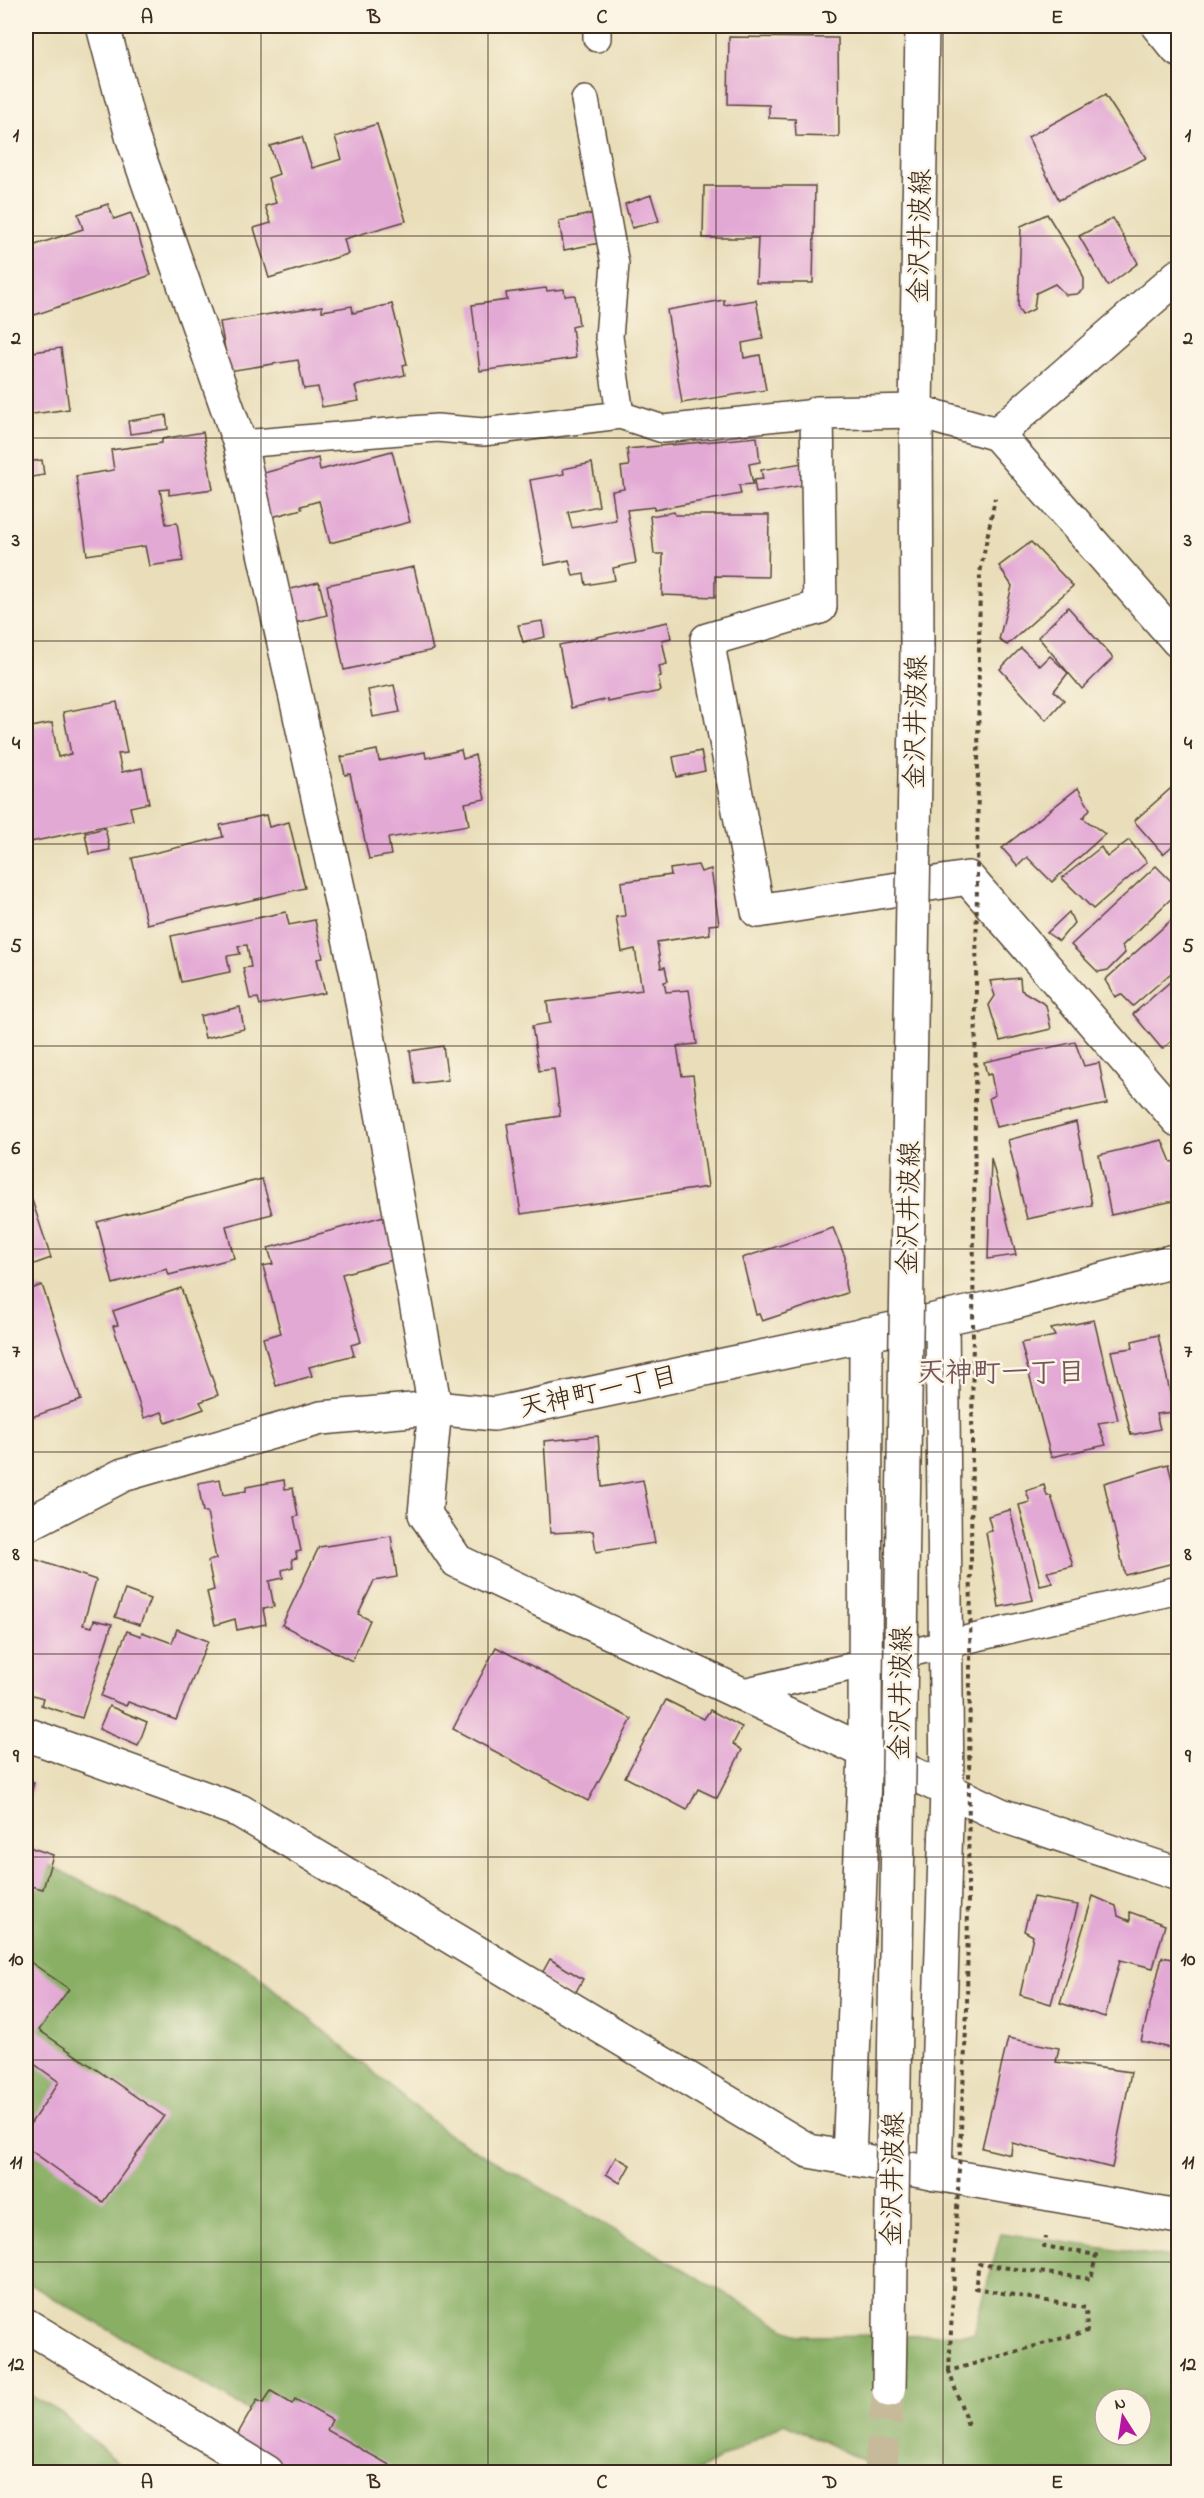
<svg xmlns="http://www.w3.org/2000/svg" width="1204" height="2498" viewBox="0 0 1204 2498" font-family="'Indie Flower','Klee One',sans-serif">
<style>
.forest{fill:#89af65;stroke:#626c42;stroke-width:1.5;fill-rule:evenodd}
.building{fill:#e3a9d5}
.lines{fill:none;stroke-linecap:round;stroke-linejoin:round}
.primary-tunnel{stroke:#c6ba9a;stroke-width:33;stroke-dasharray:33 16;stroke-linecap:butt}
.service-casing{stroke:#554535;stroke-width:30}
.minor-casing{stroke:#554535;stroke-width:36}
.tertiary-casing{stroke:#554535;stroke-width:36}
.primary-casing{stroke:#554535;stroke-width:36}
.path{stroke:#554535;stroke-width:4;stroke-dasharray:4.5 4.5;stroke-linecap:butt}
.service{stroke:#fff;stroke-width:27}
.minor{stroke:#fff;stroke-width:33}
.tertiary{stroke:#fff;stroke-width:33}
.primary{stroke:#fff;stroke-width:33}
.primary-bridge-casing{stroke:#554535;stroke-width:36;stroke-linecap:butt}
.path-bridge{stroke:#554535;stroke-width:4;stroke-dasharray:4.5 4.5;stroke-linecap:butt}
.primary-bridge{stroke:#fff;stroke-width:33}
.grid{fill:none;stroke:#3b2a1e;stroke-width:1.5;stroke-opacity:0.55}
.labels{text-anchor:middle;stroke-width:5;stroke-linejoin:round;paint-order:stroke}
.street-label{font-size:27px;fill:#3b2a1e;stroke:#fcf5e5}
.neighbourhood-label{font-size:28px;font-weight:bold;fill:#76565e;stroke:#fcf5e5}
.neatline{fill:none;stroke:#3b2a1e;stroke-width:2}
.grid-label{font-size:20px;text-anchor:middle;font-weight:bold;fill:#3b2a1e}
</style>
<rect width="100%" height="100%" fill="#fcf5e5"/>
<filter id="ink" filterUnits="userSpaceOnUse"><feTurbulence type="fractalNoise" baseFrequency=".0167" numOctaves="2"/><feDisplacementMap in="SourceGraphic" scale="12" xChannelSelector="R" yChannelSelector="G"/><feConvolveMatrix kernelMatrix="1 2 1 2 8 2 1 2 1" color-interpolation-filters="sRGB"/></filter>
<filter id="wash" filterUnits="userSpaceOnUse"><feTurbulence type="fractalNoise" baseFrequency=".008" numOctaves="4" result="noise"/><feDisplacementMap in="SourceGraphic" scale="24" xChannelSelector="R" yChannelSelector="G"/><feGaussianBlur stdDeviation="1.35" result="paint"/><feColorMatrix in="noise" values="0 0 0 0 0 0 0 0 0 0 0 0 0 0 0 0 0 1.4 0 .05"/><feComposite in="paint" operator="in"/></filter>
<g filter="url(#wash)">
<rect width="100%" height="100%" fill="#e9deb9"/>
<!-- forest -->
<g class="forest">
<path d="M 26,1853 L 247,1967 L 449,2135 L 799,2336 L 974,2334 L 1001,2233 L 1178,2259 L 1178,2472 L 887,2472 L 784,2423 L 696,2472 L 355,2472 L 26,2282 ZM 1105,2399 L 1141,2399 L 1141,2435 L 1105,2435 Z"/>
<polygon points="26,2393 60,2412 129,2472 26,2472"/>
</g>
<g id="blocks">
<!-- building -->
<g class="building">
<polygon points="729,37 838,38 839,137 796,136 795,119 769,118 769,105 728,104"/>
<polygon points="1105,95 1146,158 1059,200 1028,137"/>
<polygon points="377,124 406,221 344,239 348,254 269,278 254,228 271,223 265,206 276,203 268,178 279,174 270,146 302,137 312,168 342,159 335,137"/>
<polygon points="704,186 815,186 813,283 756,283 758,238 703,238"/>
<polygon points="651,195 659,221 632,228 625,204"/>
<polygon points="108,204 114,219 131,213 151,275 26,318 26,248 83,229 78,214"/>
<polygon points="595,213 600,243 564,250 559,221"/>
<polygon points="1047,214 1079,266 1084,279 1084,289 1077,294 1066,295 1055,284 1036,293 1034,309 1022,315 1018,308 1021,226"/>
<polygon points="1113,218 1138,263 1108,286 1079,236"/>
<polygon points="546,288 547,291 564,289 565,296 575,295 579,325 572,327 576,358 480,371 472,305 507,300 506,293"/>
<polygon points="724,300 724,305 756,300 763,339 742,343 744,358 760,355 766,390 682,403 667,310"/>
<polygon points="392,304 407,364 403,365 405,375 355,386 359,401 322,407 318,387 304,389 298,360 229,371 220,322 322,306 322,311 352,306 353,313"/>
<polygon points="61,348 69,409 26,415 26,353"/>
<polygon points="166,415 168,429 130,434 128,421"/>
<polygon points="203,432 213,489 169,495 169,489 160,490 166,524 177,523 183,561 149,566 145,546 87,555 76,476 114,470 111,450 162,443 162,439"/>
<polygon points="757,437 760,462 749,464 753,484 739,485 741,494 654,510 654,507 627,510 636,563 613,568 615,580 586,585 584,574 573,576 569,560 545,565 530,480 564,474 563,469 592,463 599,506 568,512 572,528 616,520 612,491 624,489 621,467 629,466 627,449"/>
<polygon points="392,451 410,522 330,543 319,501 301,506 302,509 268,518 257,475 318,458 320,470"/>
<polygon points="42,460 44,475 26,478 26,462"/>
<polygon points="802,463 805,485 756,493 754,480 763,479 761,470"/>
<polygon points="674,512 675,515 769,515 768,577 715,576 715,597 662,595 663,554 654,554 650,516"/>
<polygon points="1031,542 1073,586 1007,645 999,640 1012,586 999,566"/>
<polygon points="414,567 433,650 344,670 327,585"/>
<polygon points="319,582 327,615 295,623 287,590"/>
<polygon points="1068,607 1113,658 1082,689 1038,637"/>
<polygon points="542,621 545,637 523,642 518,625"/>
<polygon points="668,622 671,638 662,640 667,664 659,666 661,676 658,677 661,691 608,702 608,699 571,708 559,645"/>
<polygon points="1021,648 1040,666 1050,656 1068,673 1054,691 1064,700 1046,720 1000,669"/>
<polygon points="394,685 400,712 373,717 368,690"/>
<polygon points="117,702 127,753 118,754 122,772 142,768 149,803 130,807 133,820 26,843 26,728 52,723 58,757 71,754 63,712"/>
<polygon points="377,750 379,761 425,752 426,758 461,750 463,759 475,755 485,799 465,803 469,825 388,838 391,855 369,859 350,774 345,775 341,757"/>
<polygon points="701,751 705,771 677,777 673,757"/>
<polygon points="1178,782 1178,841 1163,854 1134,821"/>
<polygon points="1078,788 1090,809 1083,818 1105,834 1052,882 1027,857 1018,866 1002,848"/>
<polygon points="266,815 269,827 289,822 305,888 147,924 132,858 223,837 220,825"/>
<polygon points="105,828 110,850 89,854 85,833"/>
<polygon points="1129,840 1147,862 1093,909 1062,878 1101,847 1107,857"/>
<polygon points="698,865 701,872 711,869 719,924 709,925 710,934 657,942 661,968 665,967 668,981 664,982 666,992 689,990 697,1044 677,1046 682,1076 693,1075 708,1187 521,1214 507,1124 560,1116 554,1069 539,1071 532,1026 550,1023 547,1002 642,990 635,949 622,952 616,917 625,916 621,882 671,875 670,869"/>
<polygon points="1156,866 1178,888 1178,892 1122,946 1125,953 1108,970 1098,972 1071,945"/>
<polygon points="286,912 289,925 315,920 323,958 317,959 325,993 260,1005 258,998 250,999 243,968 251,967 247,945 238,946 240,954 227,956 230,972 181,982 171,936"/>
<polygon points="1069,912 1074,923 1059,941 1047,933"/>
<polygon points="1178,914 1178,967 1133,1006 1121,994 1115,997 1105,980"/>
<polygon points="1178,975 1178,1036 1162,1049 1133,1014"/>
<polygon points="1020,978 1021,990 1046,1005 1051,1029 1000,1041 989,1005 995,996 990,981"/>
<polygon points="240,1007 244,1029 205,1038 200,1016"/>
<polygon points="1075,1042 1084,1066 1099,1063 1107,1104 996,1127 989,1098 995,1095 991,1074 987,1075 984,1062"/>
<polygon points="443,1046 448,1080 415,1084 410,1051"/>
<polygon points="1076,1122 1092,1205 1027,1219 1008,1140"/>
<polygon points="1162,1140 1171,1162 1178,1161 1178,1200 1111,1215 1099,1155"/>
<polygon points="991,1158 1016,1255 988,1259"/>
<polygon points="262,1179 272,1214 226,1226 234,1258 169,1275 167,1269 113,1284 97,1222"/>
<polygon points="28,1188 51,1258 26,1267 26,1189"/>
<polygon points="384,1216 396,1259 342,1274 361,1342 351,1345 354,1355 309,1367 312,1376 276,1386 263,1338 281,1333 263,1266 273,1264 268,1248"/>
<polygon points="833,1228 845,1257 845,1284 847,1293 762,1321 759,1314 756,1315 742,1258"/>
<polygon points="42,1285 81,1400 26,1419 26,1291"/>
<polygon points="181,1288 218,1395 200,1402 204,1409 166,1423 162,1412 144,1418 113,1326 118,1325 113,1311"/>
<polygon points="1094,1320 1118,1420 1098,1423 1106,1445 1051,1457 1021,1343 1055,1336 1051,1329"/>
<polygon points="1158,1335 1174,1412 1156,1414 1160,1429 1131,1435 1111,1351 1133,1348 1132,1341"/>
<polygon points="598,1436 602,1487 643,1480 655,1543 596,1552 593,1531 550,1533 544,1441"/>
<polygon points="1168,1464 1178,1503 1178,1562 1125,1575 1104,1483"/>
<polygon points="220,1479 223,1495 246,1491 246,1487 284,1480 285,1489 293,1488 298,1516 294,1517 301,1551 296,1552 297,1558 292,1559 293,1567 282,1570 283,1578 269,1581 274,1607 263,1609 266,1624 237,1630 235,1619 215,1625 207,1592 214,1590 208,1561 216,1559 207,1512 203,1512 198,1483"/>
<polygon points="1044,1485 1047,1496 1051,1496 1073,1566 1047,1572 1053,1583 1040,1586 1019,1505 1030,1502 1026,1491"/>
<polygon points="1010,1510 1033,1600 999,1607 986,1532 992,1531 988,1516"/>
<polygon points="391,1536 397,1577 374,1581 358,1614 370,1620 352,1661 282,1625 319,1547"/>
<polygon points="28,1557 96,1580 83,1625 92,1627 94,1620 112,1624 82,1718 41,1705 43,1698 26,1693 26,1565"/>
<polygon points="125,1590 150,1599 140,1625 115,1617"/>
<polygon points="177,1629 208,1641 176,1720 128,1702 126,1706 101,1696 127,1631 141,1636 142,1632 172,1643"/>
<polygon points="496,1647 632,1719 588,1801 453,1729"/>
<polygon points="666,1700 704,1719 710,1710 742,1727 733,1744 742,1750 717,1798 698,1789 687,1810 625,1777"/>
<polygon points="109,1706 147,1722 138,1746 99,1729"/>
<polygon points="26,1780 34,1783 26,1810"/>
<polygon points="26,1846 53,1855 43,1889 26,1885"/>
<polygon points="1093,1896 1116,1906 1118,1916 1130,1921 1130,1912 1165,1925 1153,1968 1120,1960 1105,2017 1060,2003"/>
<polygon points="1033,1897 1078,1905 1051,2004 1020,1995 1033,1936 1024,1931"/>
<polygon points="1162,1957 1178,1960 1178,2050 1141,2041"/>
<polygon points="26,1959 69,1989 39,2030 164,2116 103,2202 26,2147 26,2130 59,2082 26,2058"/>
<polygon points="550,1959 583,1979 573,1997 540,1977"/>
<polygon points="1008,2038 1059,2048 1056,2062 1131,2072 1112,2168 1012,2143 1011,2155 982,2148"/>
<polygon points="616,2157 630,2165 620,2183 606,2174"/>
<polygon points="271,2391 292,2404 295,2399 332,2420 327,2430 402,2472 292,2472 235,2439 257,2400 263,2403"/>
</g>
</g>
</g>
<g filter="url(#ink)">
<use href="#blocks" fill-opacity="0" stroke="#554535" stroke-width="1.5"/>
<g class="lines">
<!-- primary-tunnel -->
<polyline class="primary-tunnel" points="880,2472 889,2390"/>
<!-- service casing -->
<g class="service-casing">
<g id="service">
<polyline points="597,38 597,26"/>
<polyline points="585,100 615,264 609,337 620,415"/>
<polyline points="240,444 437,428 483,432 620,415 663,429 817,413"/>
<polyline points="739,1693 1178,1590"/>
</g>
</g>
<!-- minor casing -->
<g class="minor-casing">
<g id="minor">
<polyline points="103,26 132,136 240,444 357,974 435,1408 425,1514 457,1561 1001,1815 1178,1874"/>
<polyline points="1178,276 997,434 916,411 817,413 820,607 707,640 758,911 968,878 1178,1120"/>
<polyline points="997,434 1178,641"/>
<polyline points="26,1525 123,1475 321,1418 435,1408 494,1414 1005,1305 1178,1260"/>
<polyline points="26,1734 240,1811 809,2151 1178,2217"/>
<polyline points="849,2159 865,1752 866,1334"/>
<polyline points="935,2174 947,1790 942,1318"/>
<polyline points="26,2325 267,2472"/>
</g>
</g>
<!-- tertiary casing -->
<g class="tertiary-casing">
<polyline id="tertiary" points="1158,26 1178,50"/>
</g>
<!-- primary casing -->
<g class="primary-casing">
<polyline id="primary" points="917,651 916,411 922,26"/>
</g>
<!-- path -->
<g class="path">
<polyline points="979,652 980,573 995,498"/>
<polyline points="968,2425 949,2371 1087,2331 1086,2308 975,2288 979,2264 1091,2279 1096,2255 1044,2246 1045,2237"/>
</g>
<!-- service -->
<use href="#service" class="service"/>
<!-- minor -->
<use href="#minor" class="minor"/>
<!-- tertiary -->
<use href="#tertiary" class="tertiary"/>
<!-- primary -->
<use href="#primary" class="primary"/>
<!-- primary-bridge casing -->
<g class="primary-bridge-casing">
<polyline id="primary-bridge" points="889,2390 917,651"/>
</g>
<!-- path-bridge -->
<polyline class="path-bridge" points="949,2371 967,2008 979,652"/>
<!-- primary-bridge -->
<use href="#primary-bridge" class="primary-bridge"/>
</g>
</g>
<!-- grid -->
<path class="grid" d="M 261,26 L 261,2472M 488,26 L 488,2472M 716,26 L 716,2472M 943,26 L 943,2472M 26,236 L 1178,236M 26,438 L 1178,438M 26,641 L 1178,641M 26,844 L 1178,844M 26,1046 L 1178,1046M 26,1249 L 1178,1249M 26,1452 L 1178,1452M 26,1654 L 1178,1654M 26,1857 L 1178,1857M 26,2060 L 1178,2060M 26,2262 L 1178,2262"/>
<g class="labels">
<!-- street labels -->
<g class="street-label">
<text transform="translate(919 236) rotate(-89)" y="9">金沢井波線</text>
<text transform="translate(915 722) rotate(-89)" y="9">金沢井波線</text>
<text transform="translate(908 1208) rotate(-89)" y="9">金沢井波線</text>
<text transform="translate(598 1391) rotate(-12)" y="9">天神町一丁目</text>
<text transform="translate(900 1693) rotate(-89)" y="9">金沢井波線</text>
<text transform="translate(892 2179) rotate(-89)" y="9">金沢井波線</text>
</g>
<!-- neighbourhood labels -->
<g class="neighbourhood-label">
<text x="1001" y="1381">天神町一丁目</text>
</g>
</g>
<!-- margin -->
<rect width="1204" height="2498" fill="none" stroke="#fcf5e5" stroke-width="66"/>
<!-- north arrow -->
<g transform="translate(1123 2417) rotate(348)"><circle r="28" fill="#fcf5e5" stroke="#afa495" stroke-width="1.5"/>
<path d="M0-4.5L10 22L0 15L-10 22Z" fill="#b5179e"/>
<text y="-9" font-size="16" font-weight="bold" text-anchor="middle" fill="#3b2a1e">N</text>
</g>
<rect x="33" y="33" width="1138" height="2432" class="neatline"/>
<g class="grid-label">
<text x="147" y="23">A</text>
<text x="374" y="23">B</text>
<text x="602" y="23">C</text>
<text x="830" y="23">D</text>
<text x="1057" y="23">E</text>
<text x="16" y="141">1</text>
<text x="1188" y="141">1</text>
<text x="16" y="344">2</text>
<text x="1188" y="344">2</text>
<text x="16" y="546">3</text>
<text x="1188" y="546">3</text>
<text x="16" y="749">4</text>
<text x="1188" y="749">4</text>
<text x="16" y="952">5</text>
<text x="1188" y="952">5</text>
<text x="16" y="1154">6</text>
<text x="1188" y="1154">6</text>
<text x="16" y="1357">7</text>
<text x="1188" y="1357">7</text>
<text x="16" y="1560">8</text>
<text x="1188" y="1560">8</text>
<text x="16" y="1762">9</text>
<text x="1188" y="1762">9</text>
<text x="16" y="1965">10</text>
<text x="1188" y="1965">10</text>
<text x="16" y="2168">11</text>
<text x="1188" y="2168">11</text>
<text x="16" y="2370">12</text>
<text x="1188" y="2370">12</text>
<text x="147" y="2488">A</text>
<text x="374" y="2488">B</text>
<text x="602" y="2488">C</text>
<text x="830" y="2488">D</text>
<text x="1057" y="2488">E</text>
</g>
</svg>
